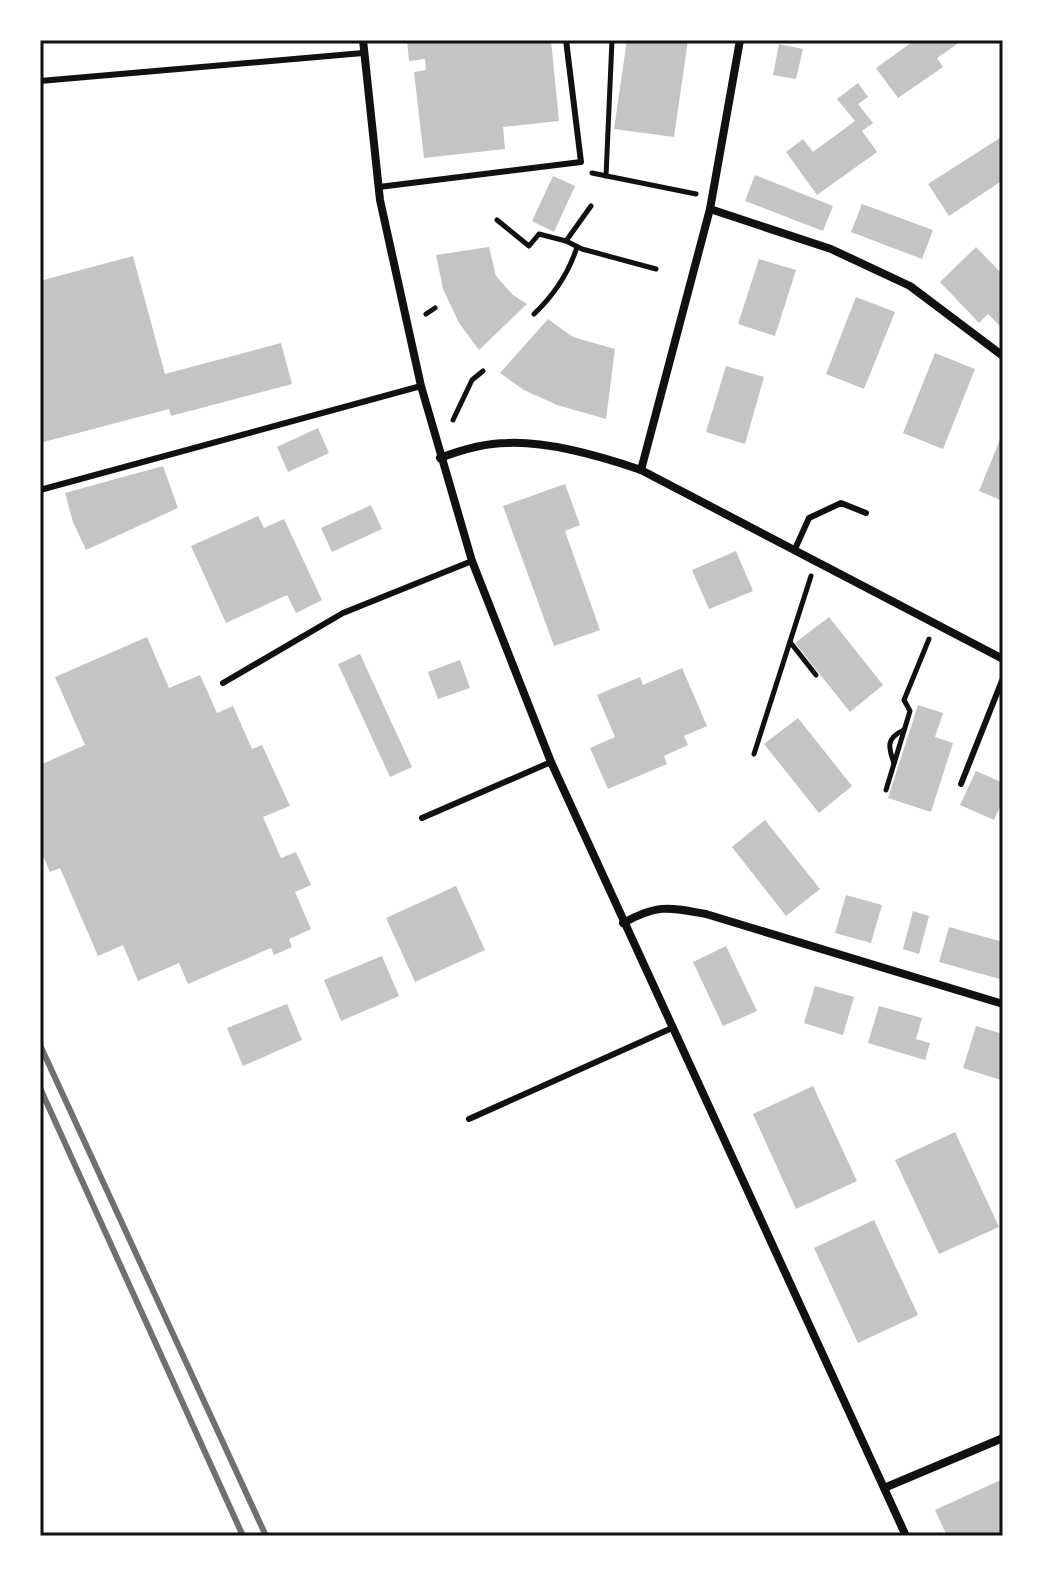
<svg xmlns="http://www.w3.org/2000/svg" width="1043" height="1576" viewBox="0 0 1043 1576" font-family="Manrope,sans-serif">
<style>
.building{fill:#c4c4c4}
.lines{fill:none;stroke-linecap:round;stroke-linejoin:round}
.path{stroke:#111;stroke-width:5}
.service{stroke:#111;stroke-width:6}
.minor{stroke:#111;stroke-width:8}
.rail{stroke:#707070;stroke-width:6}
.neatline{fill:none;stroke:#111;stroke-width:3}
</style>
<rect width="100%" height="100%" fill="#fff"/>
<!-- building -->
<g class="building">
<polygon points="407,40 551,40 559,121 503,127 505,149 424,158 414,72 426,70 425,59 409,61"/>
<polygon points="627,40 688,40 674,137 614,129"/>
<polygon points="915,40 963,40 937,58 943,67 898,98 876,68"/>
<polygon points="779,44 803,49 796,79 773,75"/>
<polygon points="858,83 868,97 858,104 873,123 862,131 877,152 817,195 786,152 803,139 813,152 855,121 837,99"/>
<polygon points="1003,136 1003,180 949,216 928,184"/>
<polygon points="755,175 833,206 823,231 745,201"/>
<polygon points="553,176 575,186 554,232 532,221"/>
<polygon points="862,204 933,230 922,259 851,232"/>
<polygon points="489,247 496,276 513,295 527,304 479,350 459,323 443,289 436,255"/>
<polygon points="976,247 1003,275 1003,329 988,314 979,323 940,282"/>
<polygon points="133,256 165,374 281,343 292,384 171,416 169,409 40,443 40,281"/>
<polygon points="759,259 796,270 775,336 738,324"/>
<polygon points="856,297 895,312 864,389 826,374"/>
<polygon points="548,319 573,337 615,349 606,419 557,405 524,390 500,373"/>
<polygon points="935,353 975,369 943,449 903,433"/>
<polygon points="726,366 764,377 745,444 706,432"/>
<polygon points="318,428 329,453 288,472 277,447"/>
<polygon points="1003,432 1003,501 979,491"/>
<polygon points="163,466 178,508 86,550 73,522 65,493"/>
<polygon points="565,484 580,525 565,531 600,630 554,646 503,506"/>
<polygon points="371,505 382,529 332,552 321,528"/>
<polygon points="258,516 264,528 284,519 322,600 296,613 287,595 226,623 191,546"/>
<polygon points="736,551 753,591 709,609 692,570"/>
<polygon points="829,617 883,685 850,712 795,643"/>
<polygon points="147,637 169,688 200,675 217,713 233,706 252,749 262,745 290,806 263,817 281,858 296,852 311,885 295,892 311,929 289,939 292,947 274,955 271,948 188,984 179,963 138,981 123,945 98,956 60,868 50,872 40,849 40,765 85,745 55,677"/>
<polygon points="360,654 412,767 390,777 338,664"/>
<polygon points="460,660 470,688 438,699 428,672"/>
<polygon points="682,668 707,726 684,736 688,745 664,756 667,764 608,789 590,748 615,737 597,695 640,677 643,685"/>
<polygon points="918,705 943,713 935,737 953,743 931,812 888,798"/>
<polygon points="798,718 852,786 819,813 764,744"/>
<polygon points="976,771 1003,783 1003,800 994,820 960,805"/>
<polygon points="765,820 820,889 786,916 732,847"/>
<polygon points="456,886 485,950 415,982 386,918"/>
<polygon points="846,895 882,905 871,943 835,933"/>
<polygon points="913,911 929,916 919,954 903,949"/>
<polygon points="949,927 1003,942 1003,980 939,962"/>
<polygon points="726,946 757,1011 723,1026 693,962"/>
<polygon points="382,956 399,996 341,1021 324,980"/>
<polygon points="815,986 854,997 843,1035 804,1023"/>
<polygon points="287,1004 302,1040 243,1066 227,1028"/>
<polygon points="879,1006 922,1018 916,1039 930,1043 925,1060 868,1043"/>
<polygon points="976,1026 1003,1034 1001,1080 963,1068"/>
<polygon points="813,1086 857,1181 796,1209 753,1114"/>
<polygon points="955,1132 999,1227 939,1254 895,1160"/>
<polygon points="874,1220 918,1315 858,1343 814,1248"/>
<polygon points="1003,1479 1003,1536 947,1536 935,1510"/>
</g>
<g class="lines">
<!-- path -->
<g class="path">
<polyline points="592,173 696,194"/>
<polyline points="606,176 612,40"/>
<polyline points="497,220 529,246 539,234 566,241 591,206"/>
<polyline points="566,241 582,249 656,269"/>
<polyline points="426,314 435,308"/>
<path d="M 534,314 C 553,296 569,272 577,247"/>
<polyline points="453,420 472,380 483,371"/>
<polyline points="790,642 816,675"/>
<polyline points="754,754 811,576"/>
<path d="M 894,763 C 888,747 886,738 904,730"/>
<polyline points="886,790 910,711 904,700 929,639"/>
</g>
<!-- service -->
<g class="service">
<polyline points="40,81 363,53"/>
<polyline points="379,187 581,162 566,40"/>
<polyline points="40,490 421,386"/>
<polyline points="795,549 809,518 841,503 866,513"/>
<polyline points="223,683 343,613 472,561"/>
<polyline points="961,784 1003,678"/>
<polyline points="422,818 551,762"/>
<polyline points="469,1119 672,1028"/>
</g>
<!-- minor -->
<g class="minor">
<polyline points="363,40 380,200 421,386 472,561 551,762 906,1536"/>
<polyline points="710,209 831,249 910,286 1003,356"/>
<path d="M 440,458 C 461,450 484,443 507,443 C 547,441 603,457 641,470 L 1003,659"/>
<polyline points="641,470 710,209 740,40"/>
<path d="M 623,923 C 658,904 668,907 706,914 L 1003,1004"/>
<polyline points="884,1488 1003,1438"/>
</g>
<!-- rail -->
<g class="rail">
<polyline points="40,1045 266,1536"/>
<polyline points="40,1088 243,1536"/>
</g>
</g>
<!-- border -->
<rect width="1043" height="1576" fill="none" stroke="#ffffff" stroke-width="84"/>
<rect x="42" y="42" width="959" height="1492" class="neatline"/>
</svg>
